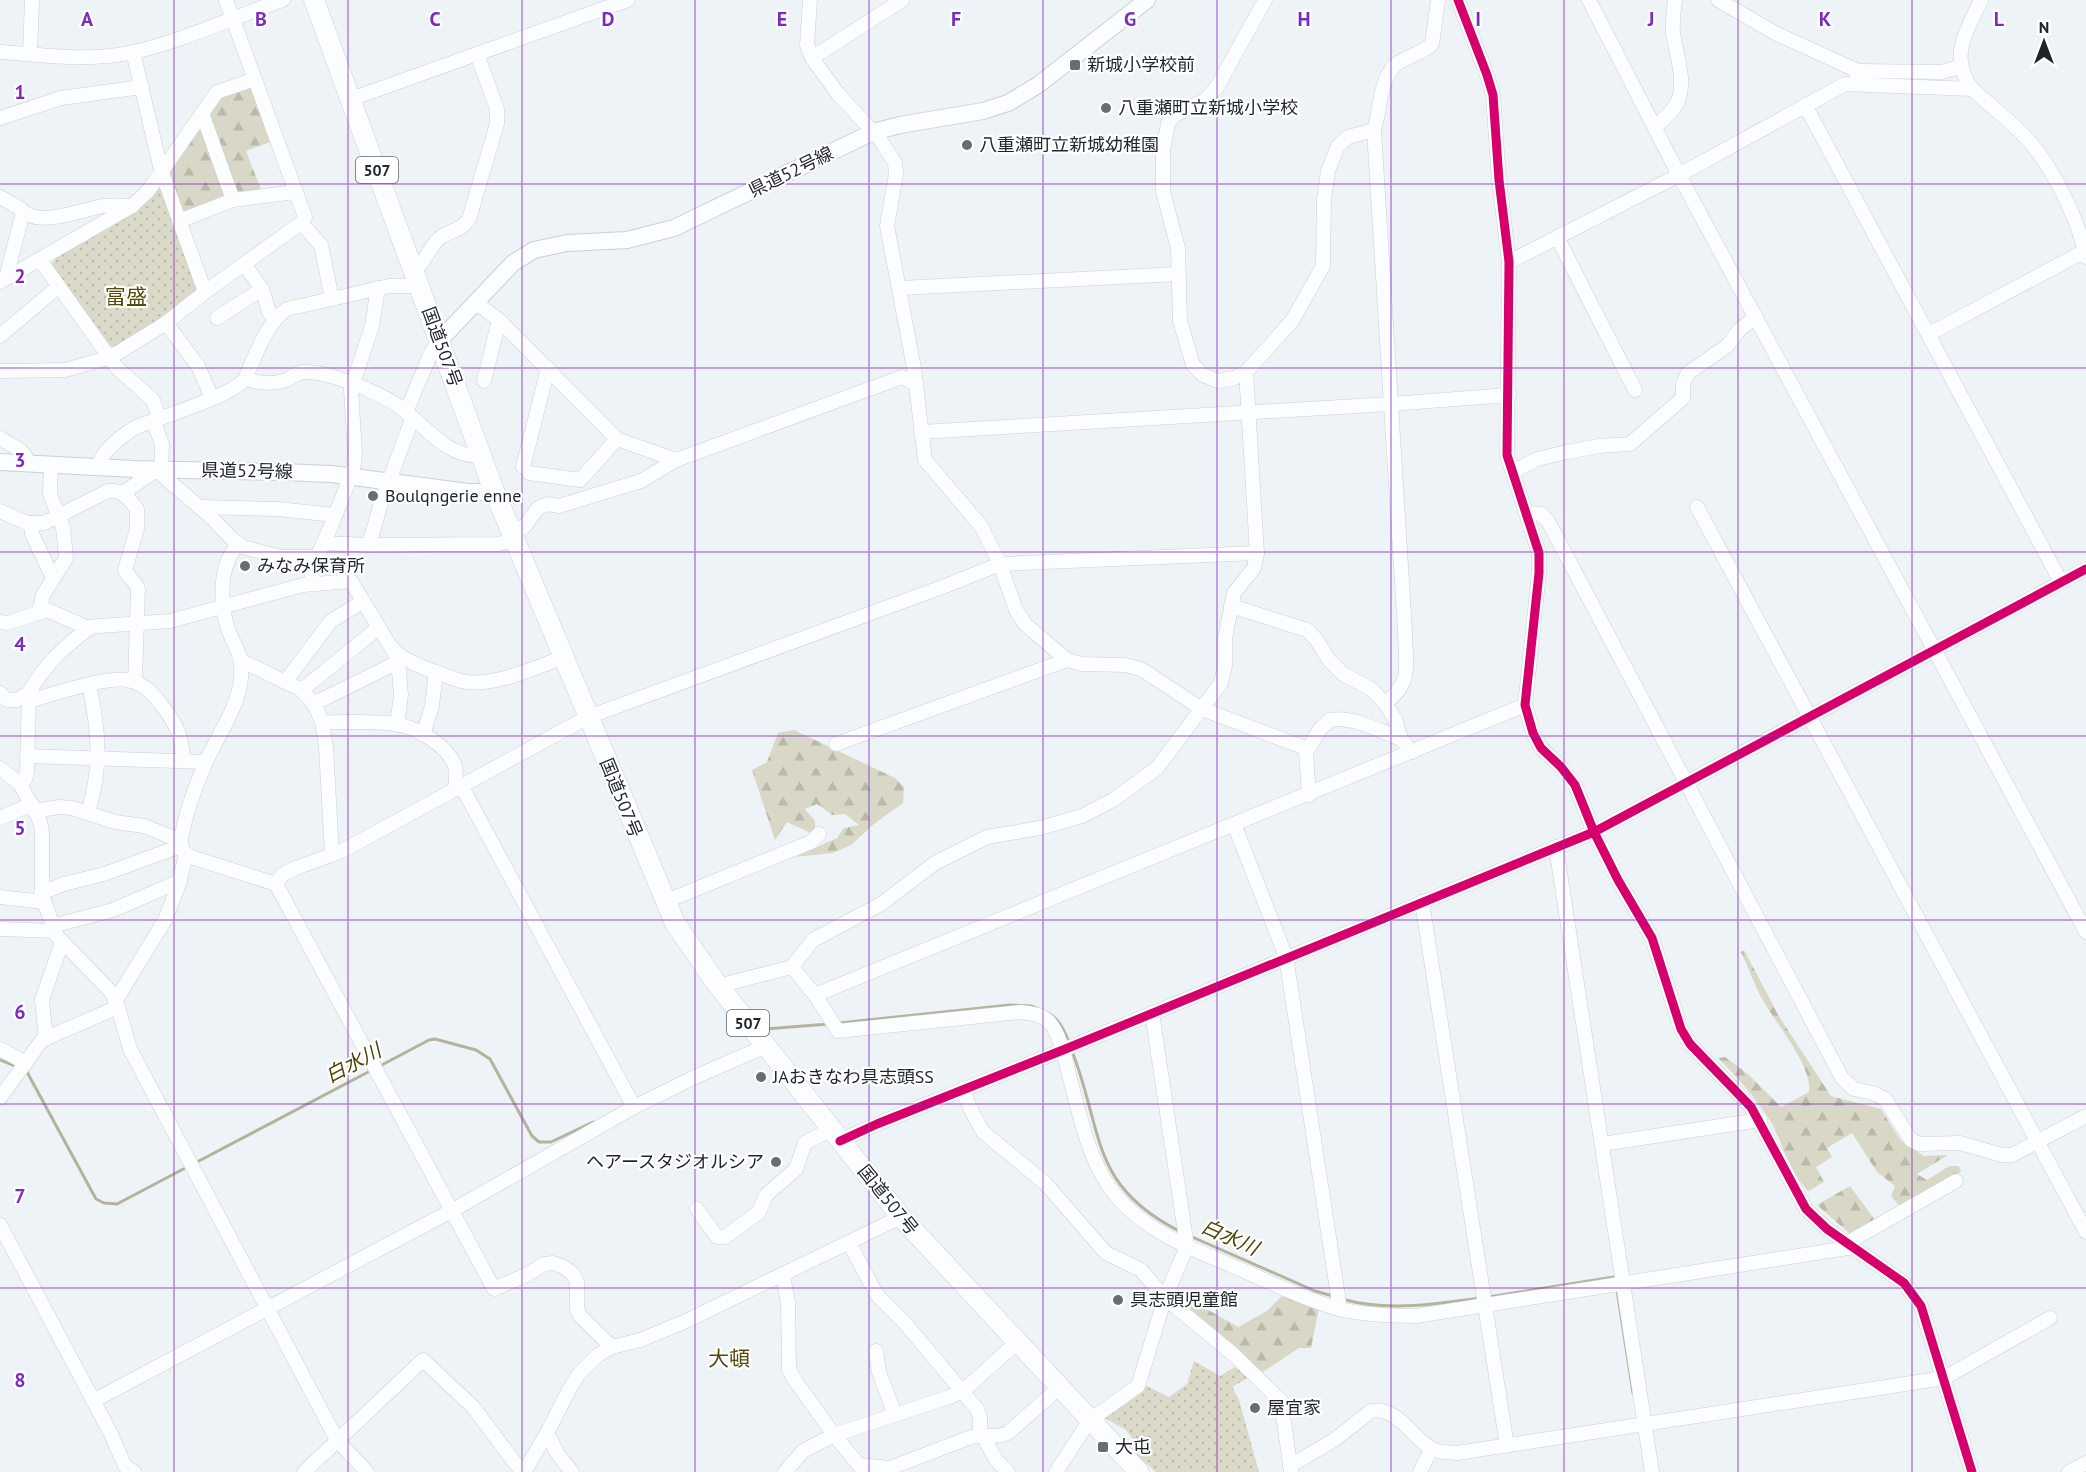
<svg xmlns="http://www.w3.org/2000/svg" width="2086" height="1472" viewBox="0 0 2086 1472" font-family="'PT Sans','Noto Sans JP',sans-serif">
<style>
.green{fill:url(#green-dots)}
.forest{fill:url(#forest-firs)}
.lines{fill:none;stroke-linecap:round;stroke-linejoin:round}
.stream{stroke:#b6b39c;stroke-width:3}
.minor-casing{stroke:#c9d0d6;stroke-width:15}
.major-casing{stroke:#c9d0d6;stroke-width:18}
.highway-casing{stroke:#c9d0d6;stroke-width:21}
.minor{stroke:#fcfdfe;stroke-width:14}
.major{stroke:#fcfdfe;stroke-width:16}
.highway{stroke:#fcfdfe;stroke-width:20}
.cycleway-casing{stroke:#fff;stroke-width:13}
.cycleway{stroke:#d6006c;stroke-width:9}
.grid{fill:none;stroke:#7b2cbf;stroke-width:1.5;stroke-opacity:0.55}
.poi-dot{fill:#666d73;stroke:#fff;stroke-width:2}
.labels{text-anchor:middle;stroke-width:4.5;stroke-linejoin:round;paint-order:stroke}
.shield{fill:#fff;stroke:#61666b;stroke-width:1.5}
.shield-label{font-size:16px;font-weight:bold;fill:#1d252c}
.poi-label{font-size:18px;fill:#1d252c;stroke:#fff;text-anchor:start}
.street-label{font-size:18px;fill:#1d252c;stroke:#fff}
.water-label{font-size:20px;font-style:italic;fill:#4f4503;stroke:#fff}
.quarter-label{font-size:21px;fill:#544a09;stroke:#fff}
.grid-label{font-size:20px;text-anchor:middle;font-weight:bold;fill:#7b2cbf;stroke:#fff;stroke-width:4.5;stroke-linejoin:round;paint-order:stroke}
</style>
<defs>
<pattern id="green-dots" width="8" height="8" patternUnits="userSpaceOnUse" patternTransform="scale(1.5)"><rect width="8" height="8" fill="#dbdac9"/><path d="M2 2h.1M6 6h.1" fill="none" stroke="#bcbbad" stroke-width="1.8" stroke-linecap="round"/></pattern>
<pattern id="forest-firs" width="22" height="20" patternUnits="userSpaceOnUse" patternTransform="scale(1.5)"><rect width="22" height="20" fill="#d9d8c6"/><path d="M5 1l3.5 6h-7zM16 11l3.5 6h-7z" fill="#bab9aa"/></pattern>
</defs>
<rect width="100%" height="100%" fill="#eef3f8"/>
<!-- green -->
<g class="green">
<polygon points="160,179 199,286 197,291 151,325 114,347 108,346 50,266 57,257 134,210"/>
<polygon points="1194,1361 1220,1376 1235,1367 1248,1378 1232,1387 1239,1400 1259,1472 1156,1472 1138,1456 1136,1443 1126,1430 1105,1418 1147,1386 1169,1397 1187,1384"/>
</g>
<!-- forest -->
<g class="forest">
<path d="M 247,86 L 251,89 L 270,142 L 246,151 L 262,192 L 235,193 L 209,120 C 211,95 228,94 247,86 Z"/>
<polygon points="197,127 204,128 228,196 184,216 166,176"/>
<polygon points="794,730 895,778 904,787 903,803 874,824 851,845 833,853 795,857 837,838 844,828 859,825 845,814 832,815 817,804 805,809 815,821 815,835 787,822 775,840 752,770 767,762 778,733"/>
<path d="M 1744,950 L 1780,1018 L 1831,1096 L 1881,1109 L 1901,1141 L 1924,1156 L 1948,1155 L 1917,1174 L 1927,1180 L 1949,1166 L 1959,1166 L 1961,1172 L 1900,1207 L 1891,1196 L 1895,1186 L 1877,1172 L 1852,1133 L 1827,1148 L 1832,1157 L 1816,1167 L 1824,1182 L 1809,1191 C 1789,1174 1784,1145 1771,1122 C 1756,1098 1738,1078 1718,1058 L 1725,1057 L 1748,1074 L 1781,1107 L 1809,1092 C 1813,1065 1773,1021 1760,995 C 1753,981 1748,967 1741,952 Z"/>
<polygon points="1850,1186 1875,1220 1850,1234 1817,1205"/>
<polygon points="1179,1293 1238,1327 1267,1311 1282,1296 1319,1308 1311,1348 1299,1348 1263,1372 1172,1300"/>
</g>
<g class="lines">
<!-- stream -->
<g class="stream">
<path d="M 1046,1012 C 1059,1018 1064,1030 1069,1042"/>
<polyline points="839,1023 1010,1005 1031,1006 1038,1009"/>
<polyline points="765,1029 829,1024"/>
<path d="M 1072,1051 C 1104,1133 1089,1186 1181,1232"/>
<polyline points="0,1060 18,1067"/>
<polyline points="378,1067 429,1040 435,1039 476,1050 490,1059 532,1136 539,1142 551,1142 593,1122"/>
<polyline points="24,1070 27,1072 96,1199 104,1203 117,1204 189,1166"/>
<polyline points="195,1163 372,1070"/>
<polyline points="1190,1236 1315,1291 1333,1296"/>
<polyline points="1617,1290 1633,1393"/>
<polyline points="1488,1297 1614,1277 1615,1281"/>
<path d="M 1342,1299 C 1388,1312 1435,1304 1481,1298"/>
</g>
<!-- minor casing -->
<g class="minor-casing">
<g id="minor">
<polyline points="810,0 807,45 812,58 838,94 879,138 895,163 896,174 887,226 914,368 925,460 981,526 1000,564 1016,610 1025,624 1067,660 1082,664 1125,665 1141,669 1202,709 1308,749"/>
<polyline points="1265,0 1217,87 1205,100 1173,116 1168,124 1163,150 1163,192 1178,248 1180,321 1193,365 1203,375 1218,381 1234,378 1246,372 1292,321 1323,266 1324,200 1328,171 1338,146 1348,137 1374,130"/>
<polyline points="1458,0 1487,75 1493,95 1499,180 1509,262 1507,455 1539,553 1539,573 1525,705 1533,733 1541,748 1561,767 1575,785 1594,832 1618,880 1652,938 1681,1029 1690,1044 1751,1107 1806,1209 1827,1229 1904,1283 1921,1306 1972,1472"/>
<polyline points="1589,0 1679,175 2086,932"/>
<polyline points="1718,0 1775,33 1858,71 1856,83"/>
<path d="M 1981,0 C 1967,31 1948,57 1972,89 C 1991,106 2013,123 2030,142 C 2054,170 2079,221 2086,257"/>
<path d="M 0,52 C 44,55 91,62 134,52 C 185,40 234,17 283,0"/>
<polyline points="133,52 161,170 205,292"/>
<polyline points="30,54 32,0"/>
<polyline points="812,58 902,0"/>
<polyline points="1858,71 1941,72 1960,67"/>
<polyline points="351,99 628,0"/>
<polyline points="1805,105 2061,582"/>
<polyline points="202,113 233,200"/>
<polyline points="0,118 61,98 142,87"/>
<path d="M 1655,127 C 1663,120 1672,113 1677,103 C 1687,82 1676,54 1673,33 C 1672,22 1674,11 1675,0"/>
<path d="M 0,197 L 21,209 C 36,228 79,211 98,207 C 109,204 120,206 132,206"/>
<polyline points="179,221 233,200 295,192"/>
<polyline points="301,223 321,245 332,299"/>
<polyline points="1557,237 1635,390"/>
<polyline points="40,260 117,368 153,400 159,417"/>
<polyline points="1509,262 1679,175 1845,84 1972,89"/>
<polyline points="244,264 262,289 269,312 275,320"/>
<path d="M 414,271 C 426,262 429,246 441,237 C 452,229 460,232 469,219 L 497,124 L 497,109 L 477,54"/>
<polyline points="6,278 23,212"/>
<polyline points="0,282 132,206 148,191 217,92 255,79"/>
<polyline points="900,288 1179,274"/>
<polyline points="475,302 499,320 617,439 676,460"/>
<polyline points="217,318 262,289"/>
<polyline points="166,323 198,366 212,398"/>
<polyline points="1929,334 2085,251"/>
<polyline points="0,336 59,286"/>
<polyline points="0,371 65,370 111,357 166,323 205,292 301,223 305,217 226,0"/>
<path d="M 246,378 C 255,384 276,384 286,380 C 293,377 295,373 303,372 C 325,372 344,380 364,388 C 375,393 387,398 397,405 C 423,423 446,458 481,456"/>
<polyline points="484,381 499,320"/>
<polyline points="406,412 431,353 440,340"/>
<polyline points="153,420 162,444 161,470"/>
<polyline points="921,432 1390,404 1509,395"/>
<polyline points="0,438 20,450 26,457 26,464"/>
<polyline points="523,467 548,368"/>
<path d="M 97,468 C 103,450 119,438 134,428 C 157,418 233,396 245,379 C 247,376 248,371 250,367 C 259,347 269,321 287,309 L 389,286 L 420,286"/>
<polyline points="1513,472 1537,459 1567,452 1599,446 1630,444 1683,398 1683,384 1688,373 1727,346 1740,329 1756,317"/>
<polyline points="529,473 580,480"/>
<polyline points="580,480 617,439"/>
<polyline points="123,493 156,470 210,516 232,539 243,547 280,557 317,557"/>
<polyline points="200,507 277,509 335,515"/>
<polyline points="1697,507 2086,1232"/>
<path d="M 0,511 L 27,523 L 44,523 L 108,491 C 123,489 129,499 137,509 L 137,529 L 125,570 C 128,578 135,580 138,589 L 135,682"/>
<polyline points="1526,513 1541,514 1548,521 1842,1078 1854,1089 1873,1093 1885,1099 1911,1140 1919,1144 1960,1143 2002,1155 2012,1155 2086,1116"/>
<polyline points="31,523 32,534 53,578"/>
<polyline points="512,533 525,526 538,508 548,504 559,506 641,481 676,460 902,377 916,384"/>
<polyline points="323,543 369,545 498,544 515,540"/>
<path d="M 239,544 C 219,563 220,601 227,626 C 234,648 243,652 241,678 C 238,709 218,734 206,762 C 195,787 184,818 180,845 L 184,852 L 191,857 L 276,884 L 494,1289 L 528,1274 L 544,1264 L 553,1263 L 564,1267 L 573,1274 L 577,1282 L 577,1309 L 580,1316 L 612,1347"/>
<polyline points="369,545 381,503 412,419"/>
<polyline points="310,584 317,557 332,524 353,470 355,454 351,390 372,326 378,288"/>
<polyline points="1231,606 1307,630 1316,639 1329,660 1343,674 1371,689 1385,703 1395,719 1401,739 1412,752"/>
<polyline points="39,612 43,595 66,558 63,527 50,494 51,466"/>
<polyline points="0,622 8,623 47,610 86,627 170,621 303,585 351,581 398,659 401,695 397,725"/>
<path d="M 394,650 C 403,660 418,665 430,670 C 440,673 451,678 461,681 C 491,688 535,668 564,657"/>
<polyline points="242,661 300,689 310,699 317,710 322,722 326,747 332,855"/>
<polyline points="285,682 331,621 362,602"/>
<polyline points="302,690 378,628"/>
<polyline points="0,693 7,700 17,700 29,693"/>
<path d="M 28,701 C 53,695 109,674 131,681 C 145,684 155,696 163,707 C 178,727 182,736 183,761"/>
<path d="M 1385,703 C 1414,682 1405,664 1405,631 L 1374,130 C 1381,109 1379,77 1398,63 C 1409,56 1422,53 1432,44 L 1438,0"/>
<polyline points="313,704 398,662"/>
<path d="M 322,722 C 347,723 376,720 401,725 C 420,730 448,746 455,766 C 457,774 456,781 455,789"/>
<polyline points="423,735 432,706 436,672"/>
<polyline points="836,744 1067,660"/>
<polyline points="27,756 206,762"/>
<polyline points="0,768 20,784 40,821 42,832 42,896 57,936 112,993 118,1007 130,1049 337,1440 367,1472"/>
<path d="M 20,784 L 25,779 L 27,772 L 29,693 C 42,667 68,643 91,627"/>
<polyline points="461,785 634,1107"/>
<path d="M 1309,795 L 1306,753 L 1320,729 L 1330,720 C 1353,716 1380,731 1401,739"/>
<polyline points="35,811 59,807 72,808 115,822 144,826 181,841"/>
<path d="M 88,812 C 102,768 99,730 89,685"/>
<polyline points="0,818 32,804"/>
<polyline points="1234,824 1286,957 1340,1309"/>
<polyline points="1556,847 1652,1472"/>
<polyline points="276,884 282,875 293,869 342,851 588,717 945,586 1000,564 1257,553"/>
<polyline points="41,893 64,884 104,874 181,846"/>
<polyline points="0,897 43,902"/>
<polyline points="664,902 811,842 819,834"/>
<polyline points="1422,902 1507,1446"/>
<polyline points="52,926 113,910 180,881"/>
<polyline points="0,929 55,931"/>
<path d="M 792,967 L 815,995 L 838,1031 L 1021,1012 C 1029,1013 1040,1014 1047,1020 C 1060,1031 1066,1062 1070,1079 C 1081,1119 1089,1164 1117,1197 C 1148,1234 1198,1251 1242,1270 C 1273,1284 1305,1299 1339,1309 C 1365,1315 1390,1316 1416,1316 L 1854,1247"/>
<polyline points="720,988 729,983 792,967 813,940 881,904 935,863 987,837 1040,828 1082,816 1113,800 1157,768 1221,683 1225,665 1225,638 1234,593 1254,568 1257,553 1246,372"/>
<polyline points="815,995 1525,705"/>
<polyline points="116,1000 165,920 179,884 186,854"/>
<polyline points="46,1038 42,1000 62,942"/>
<polyline points="0,1049 26,1063"/>
<polyline points="962,1089 972,1112 983,1132 1045,1183 1106,1253 1141,1270 1165,1298 1233,1354 1281,1401 1291,1471"/>
<polyline points="0,1098 42,1040 118,1007"/>
<polyline points="840,1141 877,1124 1063,1050 1594,832 2086,569"/>
<polyline points="1602,1144 1760,1120"/>
<polyline points="697,1209 717,1237 725,1237 759,1212 766,1195 796,1169 805,1143 831,1129"/>
<polyline points="0,1225 110,1432 125,1466 134,1472"/>
<polyline points="849,1243 877,1295 904,1322 977,1409 980,1417 980,1435"/>
<polyline points="1847,1243 1956,1181"/>
<polyline points="783,1276 788,1303 789,1369 794,1379 834,1435 863,1470"/>
<polyline points="876,1351 879,1372 895,1415"/>
<polyline points="93,1401 453,1210 634,1107 697,1076 766,1046"/>
<polyline points="547,1433 557,1453 572,1472"/>
<polyline points="983,1436 996,1460 1008,1472"/>
<path d="M 859,1465 L 890,1468 L 971,1437 C 985,1434 993,1439 1008,1433 L 1060,1387"/>
<path d="M 1290,1466 L 1334,1440 L 1371,1411 C 1396,1406 1411,1435 1429,1447 C 1437,1453 1448,1452 1457,1453 L 1944,1378 L 2050,1318"/>
<polyline points="304,1472 423,1360 473,1407 522,1472"/>
<polyline points="524,1472 547,1433 570,1388 578,1375 598,1355 612,1347 640,1340 684,1322 901,1217"/>
<polyline points="785,1472 803,1451 834,1435 952,1396 963,1391 1016,1343"/>
<polyline points="1056,1472 1090,1420 1138,1386 1165,1298 1187,1246 1152,1013"/>
<polyline points="1420,1472 1431,1449"/>
<polyline points="2069,1472 2086,1463"/>
</g>
</g>
<!-- major casing -->
<g class="major-casing">
<g id="major">
<polyline points="440,340 513,263 534,250 567,243 627,240 674,228 873,132 900,125 983,111 1008,103 1038,85 1147,0"/>
<polyline points="0,462 134,469 284,472 331,474 468,492 482,492 493,488"/>
</g>
</g>
<!-- highway casing -->
<g class="highway-casing">
<polyline id="highway" points="314,0 493,488 675,923 714,980 901,1217 1139,1472"/>
</g>
<!-- minor -->
<use href="#minor" class="minor"/>
<!-- major -->
<use href="#major" class="major"/>
<!-- highway -->
<use href="#highway" class="highway"/>
<!-- cycleway casing -->
<g class="cycleway-casing">
<g id="cycleway">
<polyline points="1458,0 1487,75 1493,95 1499,180 1509,262 1507,455 1539,553 1539,573 1525,705 1533,733 1541,748 1561,767 1575,785 1594,832 1618,880 1652,938 1681,1029 1690,1044 1751,1107 1806,1209 1827,1229 1904,1283 1921,1306 1972,1472"/>
<polyline points="840,1141 877,1124 1063,1050 1594,832 2086,569"/>
</g>
</g>
<!-- cycleway -->
<use href="#cycleway" class="cycleway"/>
</g>
<!-- grid -->
<path class="grid" d="M 174,0 L 174,1472M 348,0 L 348,1472M 522,0 L 522,1472M 695,0 L 695,1472M 869,0 L 869,1472M 1043,0 L 1043,1472M 1217,0 L 1217,1472M 1391,0 L 1391,1472M 1564,0 L 1564,1472M 1738,0 L 1738,1472M 1912,0 L 1912,1472M 0,184 L 2086,184M 0,368 L 2086,368M 0,552 L 2086,552M 0,736 L 2086,736M 0,920 L 2086,920M 0,1104 L 2086,1104M 0,1288 L 2086,1288"/>
<!-- markers -->
<g class="poi-dot">
<rect x="1069" y="59" width="12" height="12" rx="3"/>
<circle cx="1106" cy="108" r="6"/>
<circle cx="967" cy="145" r="6"/>
<circle cx="373" cy="496" r="6"/>
<circle cx="245" cy="566" r="6"/>
<circle cx="761" cy="1077" r="6"/>
<circle cx="776" cy="1162" r="6"/>
<circle cx="1118" cy="1300" r="6"/>
<circle cx="1255" cy="1408" r="6"/>
<rect x="1097" y="1441" width="12" height="12" rx="3"/>
</g>
<g class="labels">
<!-- shield labels -->
<g class="shield">
<rect x="356" y="157" width="42" height="26" rx="4.5"/>
<rect x="727" y="1010" width="42" height="26" rx="4.5"/>
</g>
<g class="shield-label">
<text x="377" y="176">507</text>
<text x="748" y="1029">507</text>
</g>
<!-- poi labels -->
<g class="poi-label">
<text x="1087" y="71">新城小学校前</text>
<text x="1118" y="114">八重瀬町立新城小学校</text>
<text x="979" y="151">八重瀬町立新城幼稚園</text>
<text x="385" y="502">Boulqngerie enne</text>
<text x="257" y="572">みなみ保育所</text>
<text x="773" y="1083">JAおきなわ具志頭SS</text>
<text x="764" y="1168" text-anchor="end">ヘアースタジオルシア</text>
<text x="1130" y="1306">具志頭児童館</text>
<text x="1267" y="1414">屋宜家</text>
<text x="1115" y="1453">大屯</text>
</g>
<!-- street labels -->
<g class="street-label">
<text transform="translate(791 172) rotate(-26)" y="6">県道52号線</text>
<text transform="translate(442 347) rotate(70)" y="6">国道507号</text>
<text transform="translate(247 471) rotate(1)" y="6">県道52号線</text>
<text transform="translate(621 798) rotate(68)" y="6">国道507号</text>
<text transform="translate(888 1200) rotate(51)" y="6">国道507号</text>
</g>
<!-- water labels -->
<g class="water-label">
<text transform="translate(353 1063) rotate(-28)" y="7">白水川</text>
<text transform="translate(1230 1237) rotate(24)" y="7">白水川</text>
</g>
<!-- quarter labels -->
<g class="quarter-label">
<text x="126" y="304">富盛</text>
<text x="729" y="1366">大頓</text>
</g>
</g>
<g class="grid-label">
<text x="87" y="26">A</text>
<text x="261" y="26">B</text>
<text x="435" y="26">C</text>
<text x="608" y="26">D</text>
<text x="782" y="26">E</text>
<text x="956" y="26">F</text>
<text x="1130" y="26">G</text>
<text x="1304" y="26">H</text>
<text x="1478" y="26">I</text>
<text x="1651" y="26">J</text>
<text x="1825" y="26">K</text>
<text x="1999" y="26">L</text>
<text x="20" y="99">1</text>
<text x="20" y="283">2</text>
<text x="20" y="467">3</text>
<text x="20" y="651">4</text>
<text x="20" y="835">5</text>
<text x="20" y="1019">6</text>
<text x="20" y="1203">7</text>
<text x="20" y="1387">8</text>
</g>
<!-- north arrow -->
<g transform="translate(2044 42)" stroke="#ffffff" stroke-width="4.5" paint-order="stroke">
<path d="M0-4.5L10 22L0 15L-10 22Z" fill="#1d252c"/>
<text y="-9" font-size="16" font-weight="bold" text-anchor="middle" fill="#1d252c">N</text>
</g>
</svg>
